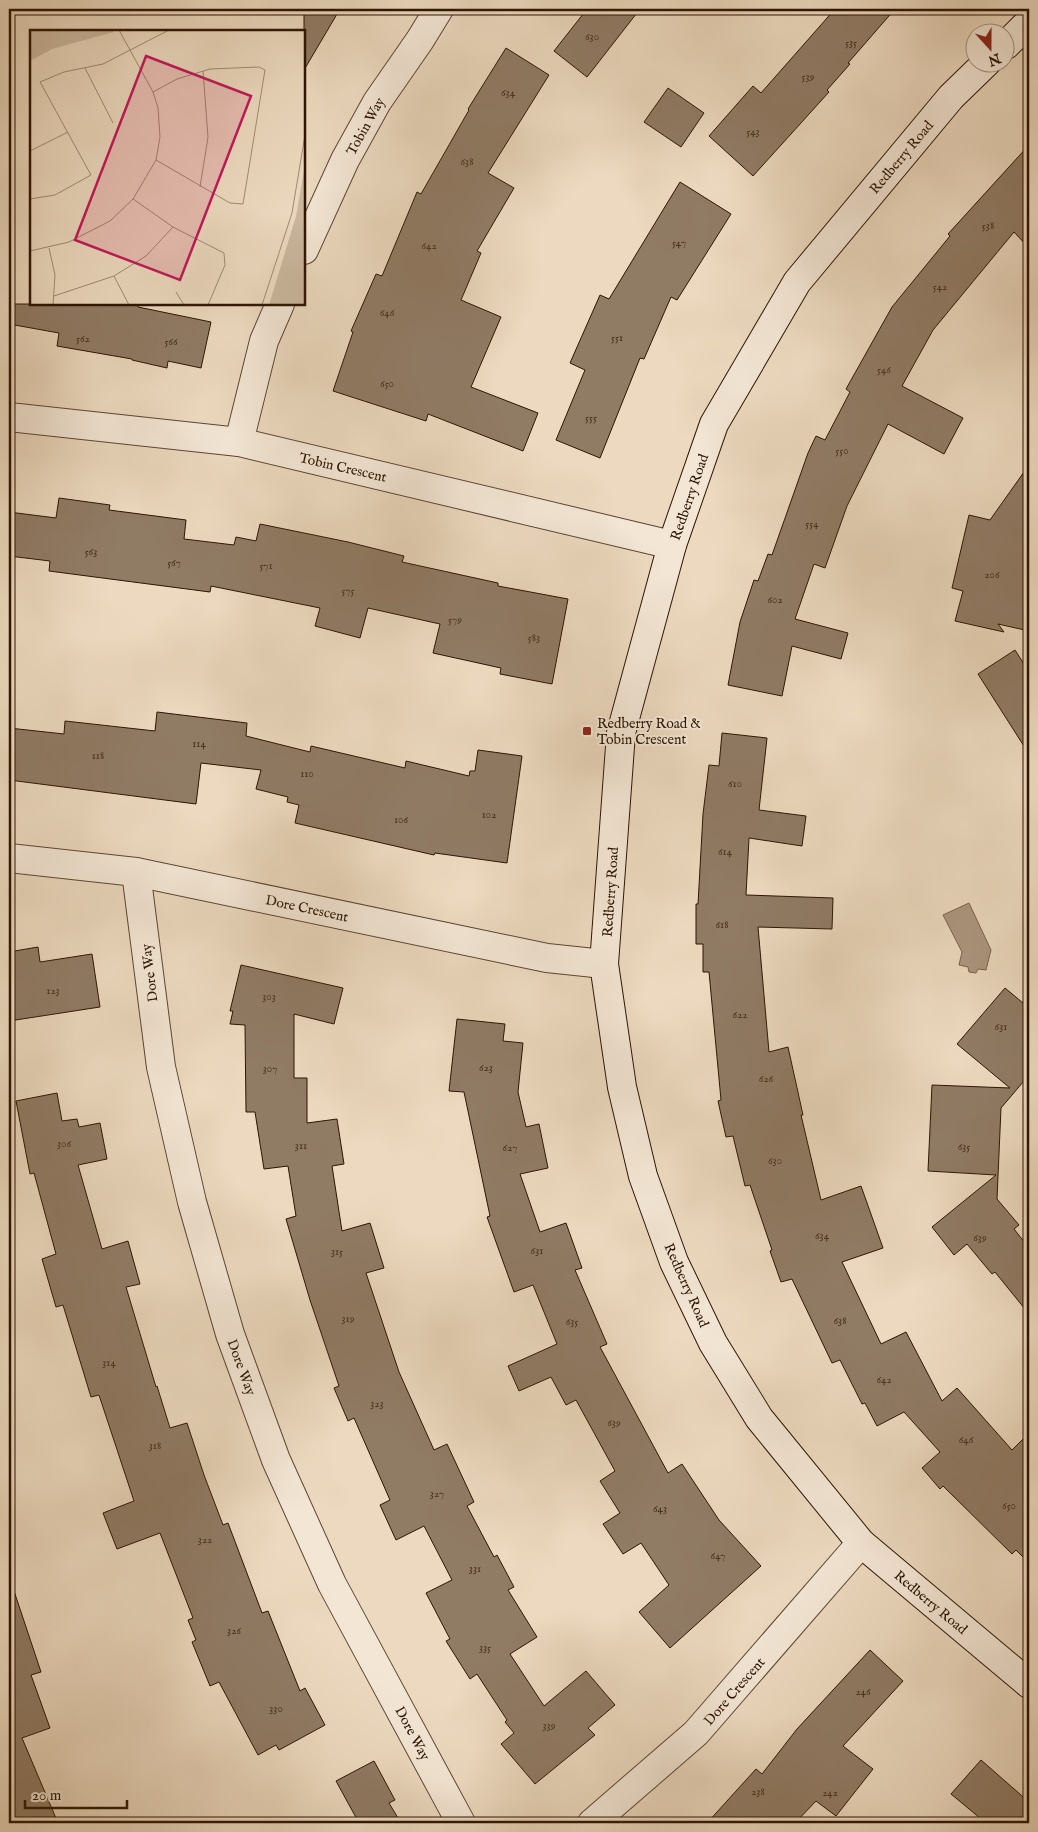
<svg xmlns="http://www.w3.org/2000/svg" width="1038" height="1832" viewBox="0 0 1038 1832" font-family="'IM FELL English',serif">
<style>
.water{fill:#ab967f;stroke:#78624d}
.building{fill:#907b65;stroke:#2c1503}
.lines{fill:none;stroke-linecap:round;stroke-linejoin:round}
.street-casing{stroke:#5c4632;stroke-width:30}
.secondary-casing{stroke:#2c1503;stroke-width:30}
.street{stroke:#f3e6d5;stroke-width:28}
.secondary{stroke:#f3e6d5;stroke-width:28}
.poi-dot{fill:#8f2418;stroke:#f3e6d5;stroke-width:2}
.labels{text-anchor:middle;stroke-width:4;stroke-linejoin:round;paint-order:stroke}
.number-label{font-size:11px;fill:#452e1c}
.street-label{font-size:14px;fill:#2c1503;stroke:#f3e6d5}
.poi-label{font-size:14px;fill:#2c1503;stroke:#f3e6d5;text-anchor:start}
.inset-road{fill:none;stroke:#9f8b74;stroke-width:1}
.view{fill:#c2185b;fill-opacity:0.15;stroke:#c2185b;stroke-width:2.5}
.inset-edge{fill:none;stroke:#2c1503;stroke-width:2.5}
</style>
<rect width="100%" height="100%" fill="#ecd9bf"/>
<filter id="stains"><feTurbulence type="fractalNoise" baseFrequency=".004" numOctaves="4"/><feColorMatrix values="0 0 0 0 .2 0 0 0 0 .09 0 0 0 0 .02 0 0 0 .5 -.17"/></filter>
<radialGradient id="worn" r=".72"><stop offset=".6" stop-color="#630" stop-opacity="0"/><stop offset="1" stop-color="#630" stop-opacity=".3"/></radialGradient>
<!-- water -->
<polygon class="water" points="969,903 991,950 986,970 978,969 976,973 969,972 968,967 959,965 962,952 943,915"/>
<!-- building -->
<g class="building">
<polygon points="304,9 340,9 304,70"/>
<polygon points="587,9 640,9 587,77 554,51"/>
<polygon points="835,9 895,9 848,63 850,64 827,90 829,92 753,176 709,136 753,86 761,93"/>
<polygon points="506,48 549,75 488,173 514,188 477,251 481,253 461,300 501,317 471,387 538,413 523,451 428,414 426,421 333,391 353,332 351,331 376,274 382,276 417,192 421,194 469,110 468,109"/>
<polygon points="668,88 704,113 681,147 644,122"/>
<polygon points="1029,145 1029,248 1014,232 933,330 902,386 963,418 944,454 888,424 847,506 825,568 814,564 795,619 848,633 841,659 792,646 782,696 728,685 740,622 754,580 758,581 768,554 772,555 808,453 816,436 825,440 850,392 846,389 892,307 950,236 948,234"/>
<polygon points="680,182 731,214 677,300 671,297 644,359 640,358 600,458 556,440 585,370 570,363 600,295 609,299"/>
<polygon points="9,304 139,304 138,307 211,322 201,368 168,361 167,368 132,360 132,359 57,346 59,333 9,324"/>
<polygon points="1029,465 1029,631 998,624 1004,632 955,621 963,591 952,588 969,515 990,520"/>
<polygon points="59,498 110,505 109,510 186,520 184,539 234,545 236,537 256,541 260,524 348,542 404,556 402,562 498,583 498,586 568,599 552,684 500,674 501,668 433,653 440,624 368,608 360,638 315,626 320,608 211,586 210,592 49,571 50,561 9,556 9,512 56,518"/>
<polygon points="1015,650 1029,672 1029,754 978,674"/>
<polygon points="157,712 247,723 246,736 310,752 311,746 405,768 406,761 469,776 470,771 475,771 478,750 522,756 507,863 435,853 434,855 295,823 299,805 287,802 288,797 256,789 261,770 201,763 196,804 9,780 9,728 64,734 65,721 155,731"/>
<polygon points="722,733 767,738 759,810 806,816 802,846 749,838 746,895 833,898 832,929 758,927 769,1052 788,1047 803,1115 801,1115 821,1200 861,1186 883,1248 842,1262 881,1344 906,1332 942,1401 957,1388 1012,1450 1029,1433 1029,1563 1016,1550 1012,1554 943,1486 940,1489 922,1468 940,1452 904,1412 877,1426 865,1403 862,1404 840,1360 832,1363 792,1279 781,1282 770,1251 772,1250 750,1185 745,1186 733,1136 726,1137 718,1101 721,1100 709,972 703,972 703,944 696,944 696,904 698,904 703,814 709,765 719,766"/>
<polygon points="38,947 40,962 92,954 100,1007 9,1021 9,952"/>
<polygon points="241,965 343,988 334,1024 294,1014 294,1078 307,1078 307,1123 337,1119 344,1164 332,1166 342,1231 370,1223 384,1268 366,1273 399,1372 434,1450 447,1444 474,1502 467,1506 494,1557 497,1555 514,1587 508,1590 537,1637 510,1654 544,1706 586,1671 615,1705 588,1728 595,1735 535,1784 501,1744 514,1733 505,1722 507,1720 477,1674 470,1679 446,1641 450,1639 426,1593 452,1580 424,1526 396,1540 380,1505 390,1500 354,1418 348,1421 334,1388 339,1386 310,1300 286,1219 296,1216 288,1166 264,1169 255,1112 246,1112 245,1025 230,1024 233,1011 230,1011"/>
<polygon points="1005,988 1029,1008 1029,1075 1001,1108 997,1199 1019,1225 1014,1229 1029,1248 1029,1314 995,1272 992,1274 967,1244 954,1255 932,1227 996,1175 928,1171 932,1085 1010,1088 957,1044"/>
<polygon points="457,1019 505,1024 503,1041 523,1043 518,1092 526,1127 539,1124 548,1168 520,1174 540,1232 566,1223 582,1268 575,1270 607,1344 600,1347 668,1473 682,1464 719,1520 761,1566 670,1648 639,1612 669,1585 641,1543 623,1554 603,1524 620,1513 600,1481 615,1471 576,1400 566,1405 551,1377 519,1391 508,1366 557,1344 533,1285 514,1292 487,1217 490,1216 464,1092 449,1091"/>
<polygon points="57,1093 62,1121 77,1119 79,1127 100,1123 107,1159 78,1165 102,1249 128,1241 140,1284 126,1287 156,1387 157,1386 170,1428 187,1423 204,1475 223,1525 228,1523 262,1613 268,1611 300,1691 305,1688 325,1725 279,1750 276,1745 258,1755 219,1682 210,1686 192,1642 196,1640 188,1620 193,1618 160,1533 117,1549 103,1513 134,1501 99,1395 91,1397 63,1305 56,1307 42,1259 56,1254 34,1173 30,1174 16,1101"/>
<polygon points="14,1591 41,1672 31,1675 50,1728 22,1738 58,1823 9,1823 9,1592"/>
<polygon points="870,1650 903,1681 843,1746 873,1769 836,1816 816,1801 795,1823 707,1823 756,1769 762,1774 797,1729"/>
<polygon points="981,1760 1029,1802 1029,1823 986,1823 951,1794"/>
<polygon points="374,1761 395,1800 389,1803 401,1823 359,1823 336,1781"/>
</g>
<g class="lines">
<!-- street casing -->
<g class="street-casing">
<g id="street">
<polyline points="304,250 345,160 377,102 420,40 439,9"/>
<polyline points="9,417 239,442 672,545"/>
<polyline points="239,442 264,341 280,304"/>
<polyline points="9,858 136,872 547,958 604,964"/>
<polyline points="136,872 161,1067 192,1202 230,1334 276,1460 332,1584 461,1823"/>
<polyline points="592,1823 696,1733 861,1543"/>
</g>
</g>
<!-- secondary casing -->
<g class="secondary-casing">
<g id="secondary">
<polyline points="1006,45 1029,22"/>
<polyline points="987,62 951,97 797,282 714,424 672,545 621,733 604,964 622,1087 643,1176 674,1262 713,1343 759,1418 861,1543 1029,1684"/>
</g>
</g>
<!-- street -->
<use href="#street" class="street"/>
<!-- secondary -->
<use href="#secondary" class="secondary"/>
</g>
<!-- markers -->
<rect class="poi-dot" x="582" y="726" width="10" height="10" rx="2.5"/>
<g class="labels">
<!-- number labels -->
<g class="number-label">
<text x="592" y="40">630</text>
<text x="851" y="46">535</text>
<text x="808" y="80">539</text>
<text x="508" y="96">634</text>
<text x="753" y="135">543</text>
<text x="467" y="165">638</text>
<text x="988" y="229">538</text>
<text x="679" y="246">547</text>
<text x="429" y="249">642</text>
<text x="940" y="290">542</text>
<text x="387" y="316">646</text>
<text x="617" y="341">551</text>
<text x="83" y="342">562</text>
<text x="171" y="345">566</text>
<text x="884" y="373">546</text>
<text x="387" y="387">650</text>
<text x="591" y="421">555</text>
<text x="842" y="454">550</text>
<text x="812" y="527">554</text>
<text x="91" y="555">563</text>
<text x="174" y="566">567</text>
<text x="266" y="569">571</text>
<text x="992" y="578">206</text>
<text x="348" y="594">575</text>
<text x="775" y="603">602</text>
<text x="455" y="623">579</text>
<text x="534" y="641">583</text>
<text x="199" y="747">114</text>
<text x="98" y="759">118</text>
<text x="307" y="777">110</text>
<text x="735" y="787">610</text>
<text x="489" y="818">102</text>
<text x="401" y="823">106</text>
<text x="725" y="855">614</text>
<text x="722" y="928">618</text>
<text x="53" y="994">123</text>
<text x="269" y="1000">303</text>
<text x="740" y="1018">622</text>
<text x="1001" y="1030">631</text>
<text x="486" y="1071">623</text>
<text x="270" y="1072">307</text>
<text x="766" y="1082">626</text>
<text x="64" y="1147">306</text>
<text x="301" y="1149">311</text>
<text x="964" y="1150">635</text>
<text x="510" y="1151">627</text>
<text x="775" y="1164">630</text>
<text x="822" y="1239">634</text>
<text x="980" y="1241">639</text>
<text x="537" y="1254">631</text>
<text x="337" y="1255">315</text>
<text x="348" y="1322">319</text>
<text x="840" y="1324">638</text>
<text x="572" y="1325">635</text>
<text x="109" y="1366">314</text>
<text x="884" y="1383">642</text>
<text x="377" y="1407">323</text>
<text x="614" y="1426">639</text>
<text x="966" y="1443">646</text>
<text x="155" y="1449">318</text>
<text x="437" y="1497">327</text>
<text x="1009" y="1509">650</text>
<text x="660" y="1512">643</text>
<text x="205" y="1543">322</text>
<text x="718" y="1559">647</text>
<text x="475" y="1572">331</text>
<text x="234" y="1634">326</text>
<text x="485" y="1651">335</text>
<text x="863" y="1695">246</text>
<text x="276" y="1712">330</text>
<text x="549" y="1729">339</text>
<text x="758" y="1795">238</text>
<text x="830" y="1796">242</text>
</g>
<!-- street labels -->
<g class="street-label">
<text transform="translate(365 126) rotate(-61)" y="5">Tobin Way</text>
<text transform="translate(901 157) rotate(-50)" y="5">Redberry Road</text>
<text transform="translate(343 467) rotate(13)" y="5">Tobin Crescent</text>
<text transform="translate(689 497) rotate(-71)" y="5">Redberry Road</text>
<text transform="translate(610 892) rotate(-86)" y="5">Redberry Road</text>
<text transform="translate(307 908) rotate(12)" y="5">Dore Crescent</text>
<text transform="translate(149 973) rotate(-97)" y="5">Dore Way</text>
<text transform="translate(687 1285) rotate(66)" y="5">Redberry Road</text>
<text transform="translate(242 1367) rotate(70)" y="5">Dore Way</text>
<text transform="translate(931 1602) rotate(40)" y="5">Redberry Road</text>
<text transform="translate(734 1691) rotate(-49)" y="5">Dore Crescent</text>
<text transform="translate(413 1733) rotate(62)" y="5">Dore Way</text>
</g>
<!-- poi labels -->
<g class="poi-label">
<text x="597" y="728">Redberry Road &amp;<tspan x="597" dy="16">Tobin Crescent</tspan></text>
</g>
</g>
<!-- overview -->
<g transform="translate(30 30)">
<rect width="275" height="275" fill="#ecd9bf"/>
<path d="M 0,0 L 83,0 L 84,2 L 22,19 L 0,31 ZM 275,135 L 275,275 L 239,275 L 266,186 Z" fill="#cbb89f"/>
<path class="inset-road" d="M 55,38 L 83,93M 123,62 L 147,49 L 180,39 L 229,37 L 235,40 L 213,174 L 200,173 L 126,130M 0,121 L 38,102M 170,157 L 178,107 L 173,41M 0,169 L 25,165 L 61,145 L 10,52 L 34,42 L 73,34 L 139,0M 103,169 L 143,197 L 194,223 L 195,235 L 178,275M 19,218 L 25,245 L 23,275M 0,221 L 39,212 L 80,191 L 103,169 L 126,130 L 130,107 L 128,78 L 123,62 L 89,0M 84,246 L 99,275M 146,262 L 154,275M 24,266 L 84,246 L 116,226 L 143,197M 232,275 L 262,183 L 275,105"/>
<path class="view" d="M 116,26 L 221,66 L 150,250 L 45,210 Z"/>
<rect width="275" height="275" class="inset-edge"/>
</g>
<!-- margin -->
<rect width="1038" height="1832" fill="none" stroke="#ecd9bf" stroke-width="30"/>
<rect x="10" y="10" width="1018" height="1812" fill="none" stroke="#2c1503" stroke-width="2.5"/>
<rect x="15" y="15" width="1008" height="1802" fill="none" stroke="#2c1503"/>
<!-- north arrow -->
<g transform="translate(990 48) rotate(159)"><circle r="24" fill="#f3e6d5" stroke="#a39281"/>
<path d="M0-4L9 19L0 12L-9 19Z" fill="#8f2418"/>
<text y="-8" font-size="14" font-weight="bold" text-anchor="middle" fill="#2c1503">N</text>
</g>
<!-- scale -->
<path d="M25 1800v8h102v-8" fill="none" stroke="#2c1503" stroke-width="2.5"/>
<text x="32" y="1800" font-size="15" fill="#2c1503" stroke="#f3e6d5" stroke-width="4" paint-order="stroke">20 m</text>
<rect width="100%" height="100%" filter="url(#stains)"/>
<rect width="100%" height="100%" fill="url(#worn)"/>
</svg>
